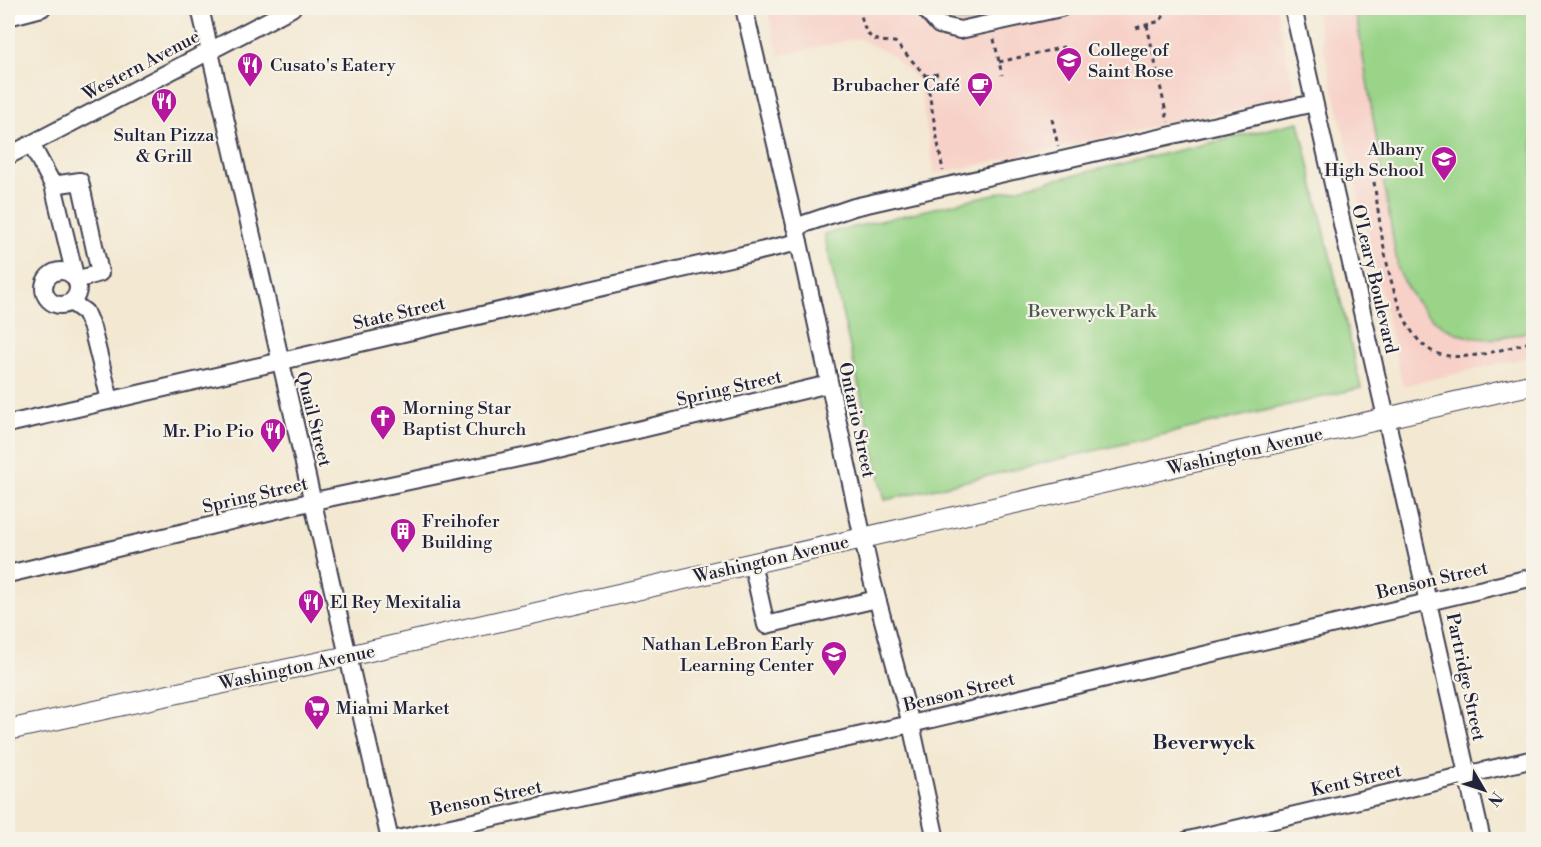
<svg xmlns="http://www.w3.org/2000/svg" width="1541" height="847" viewBox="0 0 1541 847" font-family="'Libre Bodoni',serif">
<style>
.built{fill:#f7d1c8}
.green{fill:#99d488;stroke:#5e7b62;stroke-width:1.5}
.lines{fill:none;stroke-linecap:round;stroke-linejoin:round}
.minor-casing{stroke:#414052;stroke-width:20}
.major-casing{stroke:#414052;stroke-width:22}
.path{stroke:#414052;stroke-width:3;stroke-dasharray:4.5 4.5;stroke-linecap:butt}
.minor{stroke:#fff;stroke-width:16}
.major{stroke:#fff;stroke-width:20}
.labels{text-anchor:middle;stroke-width:4.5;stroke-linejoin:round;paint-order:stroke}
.poi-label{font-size:18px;fill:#22223b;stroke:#f7f3e8;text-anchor:start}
.street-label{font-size:18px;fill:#22223b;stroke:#f7f3e8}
.park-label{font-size:18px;fill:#465752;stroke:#f7f3e8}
.neighbourhood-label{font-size:20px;font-weight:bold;fill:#22223b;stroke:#f7f3e8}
</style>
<rect width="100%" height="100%" fill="#f7f3e8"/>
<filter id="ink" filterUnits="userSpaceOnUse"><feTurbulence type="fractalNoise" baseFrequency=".0167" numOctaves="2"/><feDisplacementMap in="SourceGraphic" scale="12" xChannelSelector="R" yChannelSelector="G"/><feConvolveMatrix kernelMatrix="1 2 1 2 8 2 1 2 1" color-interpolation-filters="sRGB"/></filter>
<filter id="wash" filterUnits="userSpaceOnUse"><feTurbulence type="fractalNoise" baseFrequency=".008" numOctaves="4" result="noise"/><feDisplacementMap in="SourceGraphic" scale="24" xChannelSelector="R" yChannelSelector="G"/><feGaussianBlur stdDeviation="1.35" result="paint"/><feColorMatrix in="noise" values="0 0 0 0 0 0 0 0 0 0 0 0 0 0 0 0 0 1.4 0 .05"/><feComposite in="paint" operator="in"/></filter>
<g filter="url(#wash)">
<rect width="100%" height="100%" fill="#f3e8d1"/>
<!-- built -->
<g class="built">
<polygon points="767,8 1276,8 1296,97 935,174 918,80 891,55 858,38 779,56"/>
<polygon points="1314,8 1533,8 1533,356 1403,386"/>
</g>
<!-- green -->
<g class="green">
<path d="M 933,8 L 1035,8 C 1005,14 955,36 933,8 Z"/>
<path d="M 1355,8 L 1533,8 L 1533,329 C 1471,354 1423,329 1398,269 Z"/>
<polygon points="1299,122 1361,388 885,500 824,234"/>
</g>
</g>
<g filter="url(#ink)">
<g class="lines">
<!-- minor casing -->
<g class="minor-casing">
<g id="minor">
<polyline points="200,8 390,840"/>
<polyline points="744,8 799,242 871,576 911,724 936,840"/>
<polyline points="924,8 939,25 960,30 1061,8"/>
<polyline points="1293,8 1482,840"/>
<polyline points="8,17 42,8"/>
<polyline points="31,144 53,185 76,280 100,273 80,181 53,185"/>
<polyline points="8,156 292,8"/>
<polyline points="795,227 854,207 1314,103"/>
<circle cx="61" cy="288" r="17"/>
<polyline points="71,302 85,312 92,328 110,400"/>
<polyline points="8,424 799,242"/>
<polyline points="752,563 766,625 877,599"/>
<polyline points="8,574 314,501 533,455 829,384"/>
<polyline points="393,840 911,724 1534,577"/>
<polyline points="1188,840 1534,759"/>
</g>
</g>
<!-- major casing -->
<g class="major-casing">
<polyline id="major" points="8,730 348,656 1534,384"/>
</g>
<!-- path -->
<g class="path">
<path d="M 859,8 C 866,33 865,42 895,42 L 926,76"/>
<polyline points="1147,25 1168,122"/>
<polyline points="1136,28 1160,21 1165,14 1164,8"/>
<polyline points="994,39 1002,75"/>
<polyline points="999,62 1064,47"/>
<polyline points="938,74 926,76 943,171"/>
<polyline points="1052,119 1058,146"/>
<path d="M 1374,182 C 1381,225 1390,345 1443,355 C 1470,361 1507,348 1534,341"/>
</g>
<!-- minor -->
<use href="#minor" class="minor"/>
<!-- major -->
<use href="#major" class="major"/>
</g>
</g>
<!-- icons -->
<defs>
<g id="university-pin" transform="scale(1.35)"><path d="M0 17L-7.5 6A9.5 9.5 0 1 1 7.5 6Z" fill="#b5179e" stroke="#f7f3e8"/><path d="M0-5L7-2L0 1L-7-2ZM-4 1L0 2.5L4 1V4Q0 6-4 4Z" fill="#fff"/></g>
<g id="restaurant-pin" transform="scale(1.35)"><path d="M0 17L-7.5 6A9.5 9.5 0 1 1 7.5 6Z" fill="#b5179e" stroke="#f7f3e8"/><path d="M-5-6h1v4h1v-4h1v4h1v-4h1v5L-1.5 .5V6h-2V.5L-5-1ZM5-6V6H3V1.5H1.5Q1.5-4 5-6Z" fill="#fff"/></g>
<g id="cafe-pin" transform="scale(1.35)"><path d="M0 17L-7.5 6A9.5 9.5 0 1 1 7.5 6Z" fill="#b5179e" stroke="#f7f3e8"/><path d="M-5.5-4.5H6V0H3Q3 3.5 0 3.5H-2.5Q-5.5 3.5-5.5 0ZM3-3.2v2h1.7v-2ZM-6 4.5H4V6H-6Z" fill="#fff"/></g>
<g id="school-pin" transform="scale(1.35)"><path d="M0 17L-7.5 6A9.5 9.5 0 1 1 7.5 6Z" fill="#b5179e" stroke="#f7f3e8"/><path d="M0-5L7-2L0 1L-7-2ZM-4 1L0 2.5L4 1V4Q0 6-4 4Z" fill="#fff"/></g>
<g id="church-pin" transform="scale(1.35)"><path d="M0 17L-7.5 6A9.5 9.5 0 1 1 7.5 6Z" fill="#b5179e" stroke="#f7f3e8"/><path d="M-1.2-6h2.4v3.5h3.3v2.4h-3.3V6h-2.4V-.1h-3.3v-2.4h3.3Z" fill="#fff"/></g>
<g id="building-pin" transform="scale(1.35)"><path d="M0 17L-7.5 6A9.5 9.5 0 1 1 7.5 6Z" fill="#b5179e" stroke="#f7f3e8"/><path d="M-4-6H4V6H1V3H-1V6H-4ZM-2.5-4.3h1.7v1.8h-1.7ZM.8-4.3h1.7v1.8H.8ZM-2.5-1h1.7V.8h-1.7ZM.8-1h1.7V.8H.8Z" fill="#fff"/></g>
<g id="supermarket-pin" transform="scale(1.35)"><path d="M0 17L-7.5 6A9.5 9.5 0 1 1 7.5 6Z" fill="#b5179e" stroke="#f7f3e8"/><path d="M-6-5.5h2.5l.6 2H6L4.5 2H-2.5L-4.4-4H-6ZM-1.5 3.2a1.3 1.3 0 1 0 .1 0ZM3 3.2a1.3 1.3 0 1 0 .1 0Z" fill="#fff"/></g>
</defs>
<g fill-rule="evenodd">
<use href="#university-pin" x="1069" y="60"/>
<use href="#restaurant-pin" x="250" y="65"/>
<use href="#cafe-pin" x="980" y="85"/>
<use href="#restaurant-pin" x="164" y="101"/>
<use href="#school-pin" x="1444" y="159"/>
<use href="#church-pin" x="383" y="418"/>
<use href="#restaurant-pin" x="273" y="431"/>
<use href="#building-pin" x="403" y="531"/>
<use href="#restaurant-pin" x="311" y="602"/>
<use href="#school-pin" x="834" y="654"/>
<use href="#supermarket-pin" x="317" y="708"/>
</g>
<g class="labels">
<!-- poi labels -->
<g class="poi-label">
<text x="1088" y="56">College of<tspan x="1088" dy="21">Saint Rose</tspan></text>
<text x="270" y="71">Cusato's Eatery</text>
<text x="960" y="91" text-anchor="end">Brubacher Café</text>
<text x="164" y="141" text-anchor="middle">Sultan Pizza<tspan x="164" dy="21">&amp; Grill</tspan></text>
<text x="1424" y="155" text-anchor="end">Albany<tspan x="1424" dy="21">High School</tspan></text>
<text x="403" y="414">Morning Star<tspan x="403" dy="21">Baptist Church</tspan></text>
<text x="254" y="437" text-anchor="end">Mr. Pio Pio</text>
<text x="422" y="527">Freihofer<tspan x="422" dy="21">Building</tspan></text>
<text x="330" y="608">El Rey Mexitalia</text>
<text x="814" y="650" text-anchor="end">Nathan LeBron Early<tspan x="814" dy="21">Learning Center</tspan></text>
<text x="336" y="714">Miami Market</text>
</g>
<!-- street labels -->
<g class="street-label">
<text transform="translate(141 65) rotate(-28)" y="6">Western Avenue</text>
<text transform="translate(1375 279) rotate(77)" y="6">O'Leary Boulevard</text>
<text transform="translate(399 313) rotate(-13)" y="6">State Street</text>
<text transform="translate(729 388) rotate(-13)" y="6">Spring Street</text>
<text transform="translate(314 419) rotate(76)" y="6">Quail Street</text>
<text transform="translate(857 420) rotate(78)" y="6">Ontario Street</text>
<text transform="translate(1245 451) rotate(-13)" y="6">Washington Avenue</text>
<text transform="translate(255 495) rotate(-13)" y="6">Spring Street</text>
<text transform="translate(771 559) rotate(-13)" y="6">Washington Avenue</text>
<text transform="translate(1432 580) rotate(-13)" y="6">Benson Street</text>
<text transform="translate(297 667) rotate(-12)" y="6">Washington Avenue</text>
<text transform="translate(1466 677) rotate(78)" y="6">Partridge Street</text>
<text transform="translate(959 692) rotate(-14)" y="6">Benson Street</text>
<text transform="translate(1356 780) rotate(-13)" y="6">Kent Street</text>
<text transform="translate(486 798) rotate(-12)" y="6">Benson Street</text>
</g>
<!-- park labels -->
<g class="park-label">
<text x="1092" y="317">Beverwyck Park</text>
</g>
<!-- neighbourhood labels -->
<g class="neighbourhood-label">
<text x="1204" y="749">Beverwyck</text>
</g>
</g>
<!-- margin -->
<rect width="1541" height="847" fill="none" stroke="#f7f3e8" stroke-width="30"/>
<!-- north arrow -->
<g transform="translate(1484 790) rotate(129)" stroke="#f7f3e8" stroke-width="4.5" paint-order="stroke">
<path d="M0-4.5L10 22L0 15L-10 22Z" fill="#22223b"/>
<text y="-9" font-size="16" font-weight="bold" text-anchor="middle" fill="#22223b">N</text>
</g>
</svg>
